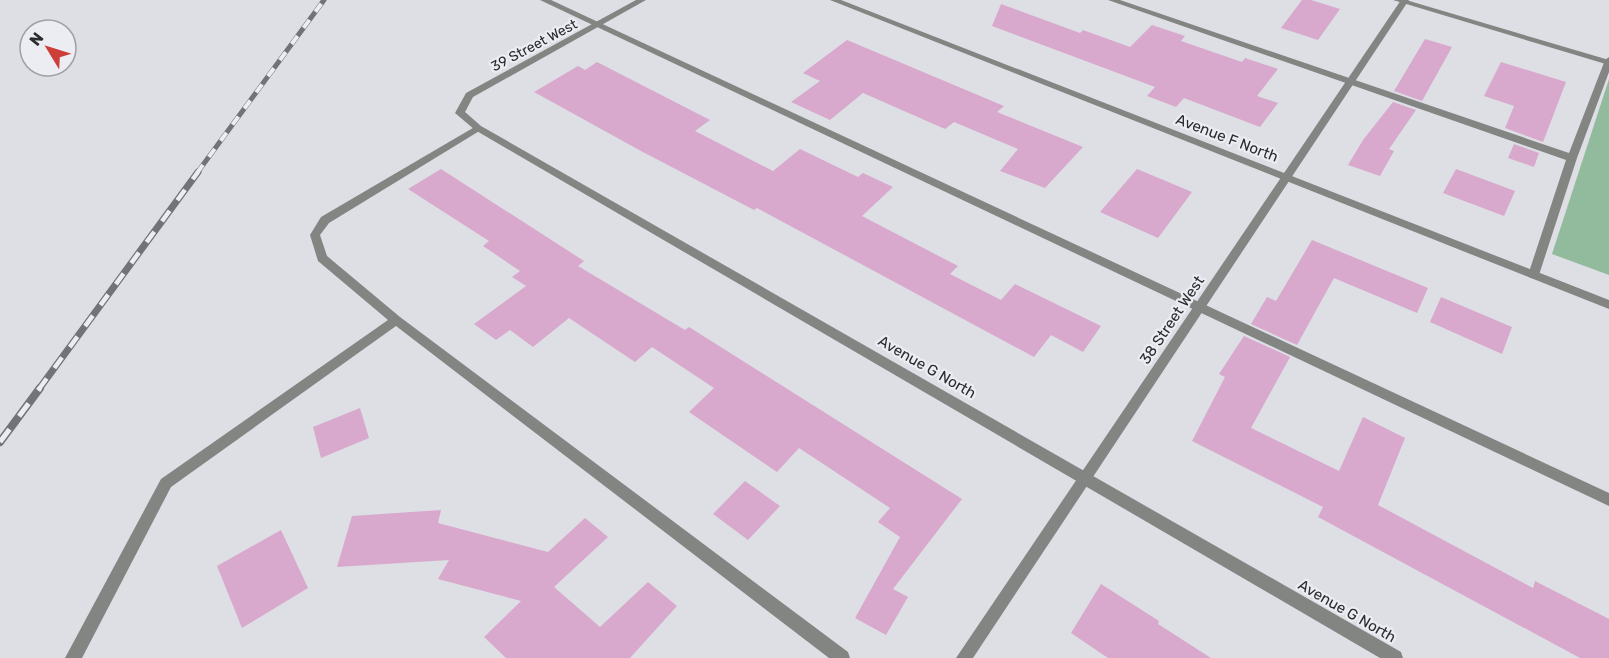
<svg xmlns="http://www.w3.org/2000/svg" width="1609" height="658" viewBox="0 0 1609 658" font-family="Rubik,sans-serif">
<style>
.green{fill:#92ba9c}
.building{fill:#d8a9cc}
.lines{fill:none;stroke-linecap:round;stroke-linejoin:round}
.service{fill:#838583;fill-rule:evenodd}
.minor{fill:#838583;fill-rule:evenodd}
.tertiary{fill:#838583;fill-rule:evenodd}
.rail-far2-casing{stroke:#727377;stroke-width:5}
.rail-far1-casing{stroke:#727377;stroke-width:7}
.rail-casing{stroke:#727377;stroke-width:8}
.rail-far2{stroke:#ebedf3;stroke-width:4;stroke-dasharray:10;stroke-linecap:butt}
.rail-far1{stroke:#ebedf3;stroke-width:4.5;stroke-dasharray:13;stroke-linecap:butt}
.rail{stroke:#ebedf3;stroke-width:5;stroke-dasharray:16;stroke-linecap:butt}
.labels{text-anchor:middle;stroke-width:4.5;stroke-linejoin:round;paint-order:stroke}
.far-street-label{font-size:14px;fill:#2b2c2e;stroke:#ebedf3}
.street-label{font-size:15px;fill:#2b2c2e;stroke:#ebedf3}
</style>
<rect width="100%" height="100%" fill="#dddfe5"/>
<!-- green -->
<polygon class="green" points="1609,79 1609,275 1552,254"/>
<!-- building -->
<g class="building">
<polygon points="1302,0 1311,0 1340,9 1318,40 1281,28"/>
<polygon points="1001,4 1080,33 1083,30 1130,47 1152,25 1185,36 1181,41 1242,62 1245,58 1278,69 1257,96 1278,103 1260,127 1184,98 1176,107 1147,96 1155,87 992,26"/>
<polygon points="1425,39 1452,47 1422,101 1394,91"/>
<polygon points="847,40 1004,106 997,112 1083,147 1045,188 1000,171 1018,149 954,122 945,129 863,93 830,120 791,102 820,81 803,73"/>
<polygon points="597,62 710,120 695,131 773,171 800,149 858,177 863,173 893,187 862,216 958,266 950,274 1001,300 1015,284 1101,326 1083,352 1051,335 1034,357 757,208 754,210 641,151 534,92 578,66 585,70"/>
<polygon points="1501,62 1566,82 1543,142 1505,128 1514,106 1484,96"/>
<polygon points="1393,102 1416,110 1389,149 1394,151 1380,176 1348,165 1363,140"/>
<polygon points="1514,144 1539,153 1534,167 1508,158"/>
<polygon points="441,169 584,261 578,266 685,330 689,327 962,499 893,589 908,597 886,635 855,618 900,537 878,522 890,508 799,448 777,472 689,412 714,388 652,347 635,362 569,318 533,347 510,330 496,340 474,324 526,286 512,277 520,271 483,246 489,241 408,189"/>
<polygon points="1137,169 1192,192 1158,238 1100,212"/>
<polygon points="1456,169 1515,191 1504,216 1443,193"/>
<polygon points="1312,240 1428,288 1417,313 1334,278 1297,345 1251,324 1267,297 1276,301"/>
<polygon points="1441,297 1512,327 1502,354 1430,322"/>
<polygon points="1244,336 1290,357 1251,428 1339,471 1363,417 1405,438 1378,505 1533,588 1535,581 1609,619 1609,658 1580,658 1318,517 1323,507 1192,441 1225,377 1219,374"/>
<polygon points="360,408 369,438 321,458 313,427"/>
<polygon points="745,481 780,506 748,540 713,514"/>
<polygon points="441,510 438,523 548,552 585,518 608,537 554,587 600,627 648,582 677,606 630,658 506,658 484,637 521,601 438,579 449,560 337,567 352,516"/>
<polygon points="281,530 308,588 242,628 217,566"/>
<polygon points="1101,584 1159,621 1158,624 1211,658 1108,658 1071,633"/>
</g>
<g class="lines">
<!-- service -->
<g class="service">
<polygon points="540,0 551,0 1609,493 1609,506"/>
<polygon points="1108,0 1120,0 1569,153 1605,60 1609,57 1609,72 1577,158 1538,278 1530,278 1528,275 1566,160"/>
<polygon points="478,125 483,128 481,130 329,223 320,235 327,256 400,317 848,652 850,658 829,658 396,326 171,487 82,658 65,658 161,479 388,320 318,261 310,235 321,217"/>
</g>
<!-- minor -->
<g class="minor">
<polygon points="636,0 646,0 473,97 465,112 481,126 1401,652 1403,658 1380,658 475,130 455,113 466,93"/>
<polygon points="830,0 841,0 1609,300 1609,309"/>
<polygon points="1393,0 1406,0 1609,60 1609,65"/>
</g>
<!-- tertiary -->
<polygon class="tertiary" points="1401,0 1409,0 973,658 956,658"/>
<!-- rail-far2 casing -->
<g class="rail-far2-casing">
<polyline id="rail-far2" points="197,173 324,0"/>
</g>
<!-- rail-far1 casing -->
<g class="rail-far1-casing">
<polyline id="rail-far1" points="39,389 198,172"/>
</g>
<!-- rail casing -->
<g class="rail-casing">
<polyline id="rail" points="0,442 40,388"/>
</g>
<!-- rail-far2 -->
<use href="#rail-far2" class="rail-far2"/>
<!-- rail-far1 -->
<use href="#rail-far1" class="rail-far1"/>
<!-- rail -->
<use href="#rail" class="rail"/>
</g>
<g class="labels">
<!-- far-street labels -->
<g class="far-street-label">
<text transform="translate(534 45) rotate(-28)" y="5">39 Street West</text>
</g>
<!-- street labels -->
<g class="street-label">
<text transform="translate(1227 138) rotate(21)" y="5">Avenue F North</text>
<text transform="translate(1172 320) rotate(-56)" y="5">38 Street West</text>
<text transform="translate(927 367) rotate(30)" y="5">Avenue G North</text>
<text transform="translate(1347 611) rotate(30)" y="5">Avenue G North</text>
</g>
</g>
<!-- north arrow -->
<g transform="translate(48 48) rotate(308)"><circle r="28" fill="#ebedf3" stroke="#9ea0a4" stroke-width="1.5"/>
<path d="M0-4.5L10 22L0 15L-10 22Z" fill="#cc3e38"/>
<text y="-9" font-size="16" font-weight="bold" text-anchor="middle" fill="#2b2c2e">N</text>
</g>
</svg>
